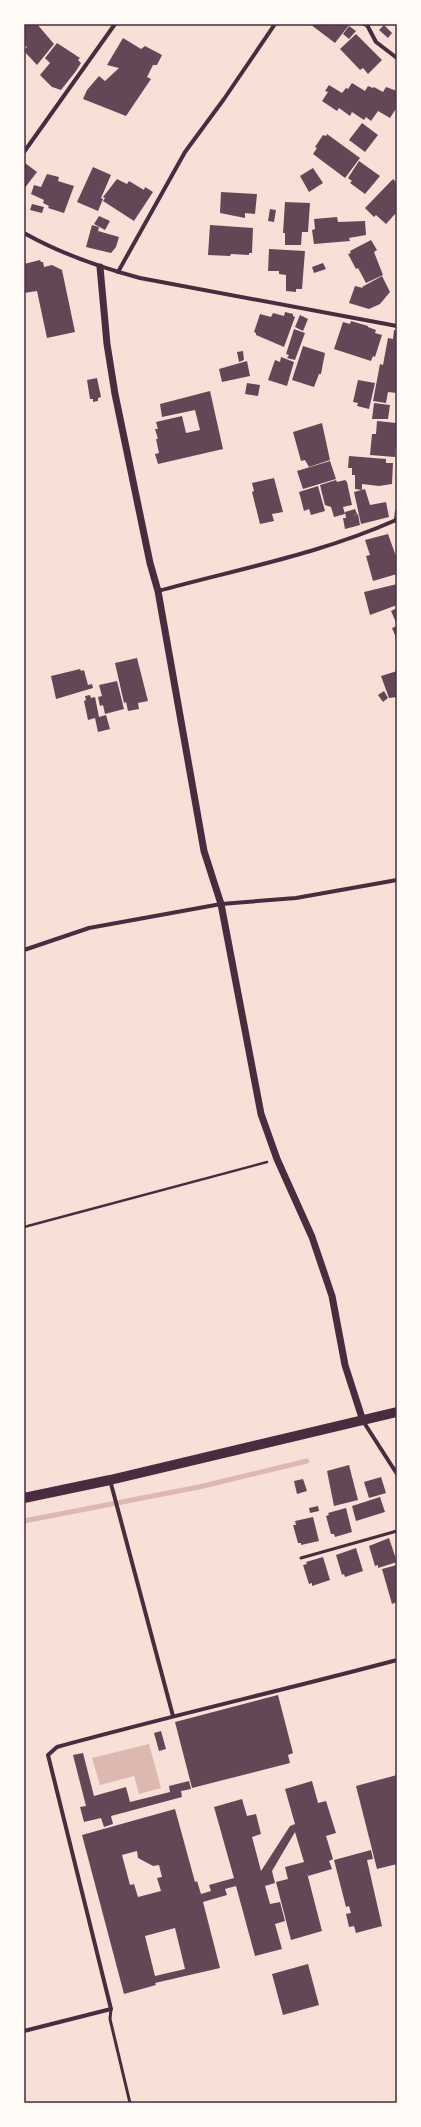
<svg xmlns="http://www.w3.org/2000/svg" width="421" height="2127" viewBox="0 0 421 2127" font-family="'Alegreya Sans',sans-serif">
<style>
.water{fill:#dcb8b0}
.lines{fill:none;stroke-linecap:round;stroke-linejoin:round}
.stream{stroke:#dcb8b0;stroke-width:5}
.building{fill:#644757;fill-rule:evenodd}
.path{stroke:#4a2c40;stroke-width:2.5}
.service{stroke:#4a2c40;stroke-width:3}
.minor{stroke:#4a2c40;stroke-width:4}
.tertiary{stroke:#4a2c40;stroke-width:7}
.primary{stroke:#4a2c40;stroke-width:10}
.neatline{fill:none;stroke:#4a2c40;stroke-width:1.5}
</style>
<rect width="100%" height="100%" fill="#f7e1d7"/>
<!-- water -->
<polygon class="water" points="149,1744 161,1788 139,1794 134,1776 100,1785 92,1758"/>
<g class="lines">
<!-- stream -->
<polyline class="stream" points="24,1521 199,1487 307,1461"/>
</g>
<!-- building -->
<g class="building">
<polygon points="24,24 37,24 54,44 37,65 24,51 27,47 24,44"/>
<polygon points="310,24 347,24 349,25 335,43"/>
<polygon points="384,25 392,33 388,38 379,30"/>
<polygon points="349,26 356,31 349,39 343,34"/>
<polygon points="356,34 382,60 368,74 363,68 360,70 340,49"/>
<polygon points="123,38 141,49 145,46 162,55 157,65 153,65 147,77 151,79 126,116 83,99 87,90 99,76 105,81 119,68 107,65"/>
<polygon points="57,43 80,58 78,60 81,63 76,71 61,90 52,87 40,75 50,63 45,58"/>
<polygon points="352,83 365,91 368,86 373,88 374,87 383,92 386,87 397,91 397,107 390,118 378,111 371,121 366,117 364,120 352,112 350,116 339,108 337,111 322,101 328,92 325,91 329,85 342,93 346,88 348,89"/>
<polygon points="362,123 378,135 365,152 349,140"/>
<polygon points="327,134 360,158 345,178 313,154 317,148 315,147 323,135 326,136"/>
<polygon points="359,161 380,176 365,194 350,183 352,181 348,178"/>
<polygon points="25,163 37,172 24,189 24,164"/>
<polygon points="93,167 111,175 101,198 103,199 98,211 77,202"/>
<polygon points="313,168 323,183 309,192 300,176"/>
<polygon points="47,174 59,177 58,181 74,186 64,213 48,208 49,206 43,203 44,200 31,194 34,185 41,187"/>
<polygon points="117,179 127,184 129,181 144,190 145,187 153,192 134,221 103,201 105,198 103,197"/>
<polygon points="393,179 397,183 397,217 395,214 386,224 376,215 374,217 365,208"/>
<polygon points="221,192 257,194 255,214 245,213 245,218 220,213"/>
<polygon points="285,202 310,203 308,232 302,232 301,245 285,245 285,233 283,233"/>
<polygon points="32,204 44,207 42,213 30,210"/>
<polygon points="270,209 276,210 274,222 268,221"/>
<polygon points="99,216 110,221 105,230 94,224"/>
<polygon points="337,217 338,222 365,221 366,235 349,238 350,241 314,244 312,230 315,229 314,219"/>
<polygon points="92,225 99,227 98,231 119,237 116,247 111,253 86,247"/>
<polygon points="210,225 253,228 252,253 249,253 249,255 231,254 230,256 208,255"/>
<polygon points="371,240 377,250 374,252 383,275 366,283 358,268 356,269 348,254 351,253 350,251"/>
<polygon points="269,249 305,251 302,289 296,289 296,292 286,291 286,275 279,274 279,271 268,271"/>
<polygon points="40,260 41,262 43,262 44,267 52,265 62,270 75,332 47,338 37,291 24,293 24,264"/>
<polygon points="323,263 326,269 314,273 312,267"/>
<polygon points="382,276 390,292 380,304 369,309 349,303 355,286 363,288 362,287"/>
<polygon points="285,312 293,314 293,316 295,317 284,347 256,335 256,333 254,332 260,314 271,317 273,313 284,316"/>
<polygon points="300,315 308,319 303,331 295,327"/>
<polygon points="351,321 368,326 368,327 376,330 375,333 382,335 375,357 373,356 371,361 334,349 343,322 350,324"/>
<polygon points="294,329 305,333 295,360 287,358 289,355 286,354"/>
<polygon points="394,330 397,331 397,393 388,392 386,403 373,401 380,364 383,365 388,338 393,339"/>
<polygon points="303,346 325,353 321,374 319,374 314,387 292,380"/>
<polygon points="243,351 244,360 239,362 237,352"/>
<polygon points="281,357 294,362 287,386 268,380 275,360 280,362"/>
<polygon points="247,361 250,376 222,382 219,369"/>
<polygon points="97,378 101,397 98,398 98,401 93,402 93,399 90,399 87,380"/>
<polygon points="358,380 375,383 369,409 357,406 358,403 353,402"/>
<polygon points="247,383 260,385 258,396 245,394"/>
<polygon points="210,391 223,449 158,464 155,454 159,453 156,439 158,439 155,429 158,429 156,422 182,416 186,433 200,430 195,410 162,417 160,404"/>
<polygon points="374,403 390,405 388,419 372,419"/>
<polygon points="377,421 397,423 395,457 370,455 372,434 376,434"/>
<polygon points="322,423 330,460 309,467 305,460 301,461 293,432"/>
<polygon points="349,456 386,459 386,463 393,463 392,484 379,486 362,484 362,490 355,489 355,475 352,475 352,468 348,468"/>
<polygon points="330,461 336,479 303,489 297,471"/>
<polygon points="274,478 283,512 272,514 274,521 260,524 252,492 254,491 252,483"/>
<polygon points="336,480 337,482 345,480 347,482 352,505 343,507 345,514 334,517 331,507 325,505 320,485"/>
<polygon points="318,486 325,511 311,515 309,509 304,511 299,492"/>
<polygon points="365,489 370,505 386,502 389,517 361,524 354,492"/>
<polygon points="355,509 357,514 352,516 358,514 360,525 345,529 343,518 346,518 345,512"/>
<polygon points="388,534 397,559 397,574 373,581 366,556 370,555 365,540"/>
<polygon points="397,584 397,605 370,615 364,592"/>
<polygon points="397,608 397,625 391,611"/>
<polygon points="397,626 397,640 392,628"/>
<polygon points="137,658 148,701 138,703 139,709 128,711 126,702 124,703 115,663"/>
<polygon points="80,669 81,671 84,670 88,685 92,684 93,688 56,699 51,676"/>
<polygon points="397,671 397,697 389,698 381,676"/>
<polygon points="117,681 124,709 105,714 103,705 100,706 98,697 102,696 99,685"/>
<polygon points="384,691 388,698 383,702 378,695"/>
<polygon points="90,695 91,698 95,697 99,717 106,715 110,729 98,732 95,718 88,720 84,701 86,700 85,696"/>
<polygon points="349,1465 358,1500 334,1506 327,1471"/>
<polygon points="381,1477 386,1493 369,1498 364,1482"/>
<polygon points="303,1479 307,1491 297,1494 294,1481"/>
<polygon points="380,1497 385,1512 356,1521 352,1506"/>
<polygon points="318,1506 319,1511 310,1513 309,1508"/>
<polygon points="346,1508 352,1532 335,1537 334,1534 331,1534 326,1516 329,1515 328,1513"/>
<polygon points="313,1517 319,1541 301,1545 301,1543 298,1543 293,1525 296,1525 295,1521"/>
<polygon points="389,1538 397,1562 378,1568 378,1565 375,1566 369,1546"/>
<polygon points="356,1548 363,1571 345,1577 344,1574 342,1575 336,1555"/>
<polygon points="323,1557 330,1580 312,1586 312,1583 309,1584 303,1565 307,1564 306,1562"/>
<polygon points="397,1565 397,1602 392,1604 382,1569"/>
<polygon points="278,1695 293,1753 288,1755 290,1763 192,1788 175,1722"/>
<polygon points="161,1731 166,1749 159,1751 154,1733"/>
<polygon points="83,1753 94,1796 126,1787 130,1802 170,1792 169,1786 189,1781 191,1789 181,1791 182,1797 111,1816 113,1824 104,1827 101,1818 84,1822 80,1807 86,1806 73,1755"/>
<polygon points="397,1775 397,1864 377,1869 356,1786"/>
<path d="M 312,1781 L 318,1803 L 326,1801 L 336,1833 L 326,1836 L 333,1859 L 329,1861 L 332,1869 L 308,1876 L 306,1869 L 322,1931 L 291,1940 L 276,1882 L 288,1879 L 285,1867 L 304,1862 L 295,1832 L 272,1871 L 275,1883 L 265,1886 L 270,1904 L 280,1902 L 285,1921 L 275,1924 L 282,1949 L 255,1956 L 236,1886 L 225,1889 L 227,1895 L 203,1902 L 220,1968 L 155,1983 L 156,1985 L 124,1994 L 82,1835 L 175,1809 L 195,1882 L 197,1881 L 201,1894 L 211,1891 L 209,1885 L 234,1878 L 214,1807 L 242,1799 L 247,1816 L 256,1814 L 261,1834 L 252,1837 L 261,1871 L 290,1826 L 295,1824 L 285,1789 ZM 137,1851 L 138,1858 L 153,1866 L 159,1865 L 162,1877 L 157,1878 L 161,1891 L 138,1897 L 134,1884 L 130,1885 L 122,1855 ZM 175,1928 L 185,1969 L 155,1976 L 145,1936 Z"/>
<polygon points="371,1850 373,1859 367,1860 382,1926 356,1933 354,1926 349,1927 346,1914 351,1913 349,1906 346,1907 334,1860"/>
<polygon points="308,1964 319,2005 283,2015 272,1974"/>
</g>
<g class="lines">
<!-- path -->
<polyline class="path" points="24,1227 267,1162"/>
<!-- service -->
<g class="service">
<polyline points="301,1558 397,1531"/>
<polyline points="111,2009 110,2019 130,2103"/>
</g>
<!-- minor -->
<g class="minor">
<polyline points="364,24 367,25 376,42 397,58"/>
<polyline points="24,152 115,24"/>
<path d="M 24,233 C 61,254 99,267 140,278 L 397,326"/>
<polyline points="118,272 185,152 224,99 275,24"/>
<polyline points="396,521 397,511"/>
<path d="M 158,591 C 238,569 320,554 396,520"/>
<polyline points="24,950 89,928 221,904 296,898 397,880"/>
<polyline points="363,1421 397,1474"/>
<polyline points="110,1480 173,1716"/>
<path d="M 24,2031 L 111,2009 L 48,1755 L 57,1747 C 170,1716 284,1690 397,1660"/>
</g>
<!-- tertiary -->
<polyline class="tertiary" points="100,267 107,344 115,394 150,563 158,591 204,851 221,904 261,1114 277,1159 312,1237 332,1296 345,1365 363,1421"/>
<!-- primary -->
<polyline class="primary" points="24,1498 110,1480 397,1412"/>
</g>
<!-- border -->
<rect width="421" height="2127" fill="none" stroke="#fffaf5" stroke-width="50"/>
<rect x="25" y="25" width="371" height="2077" class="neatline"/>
</svg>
